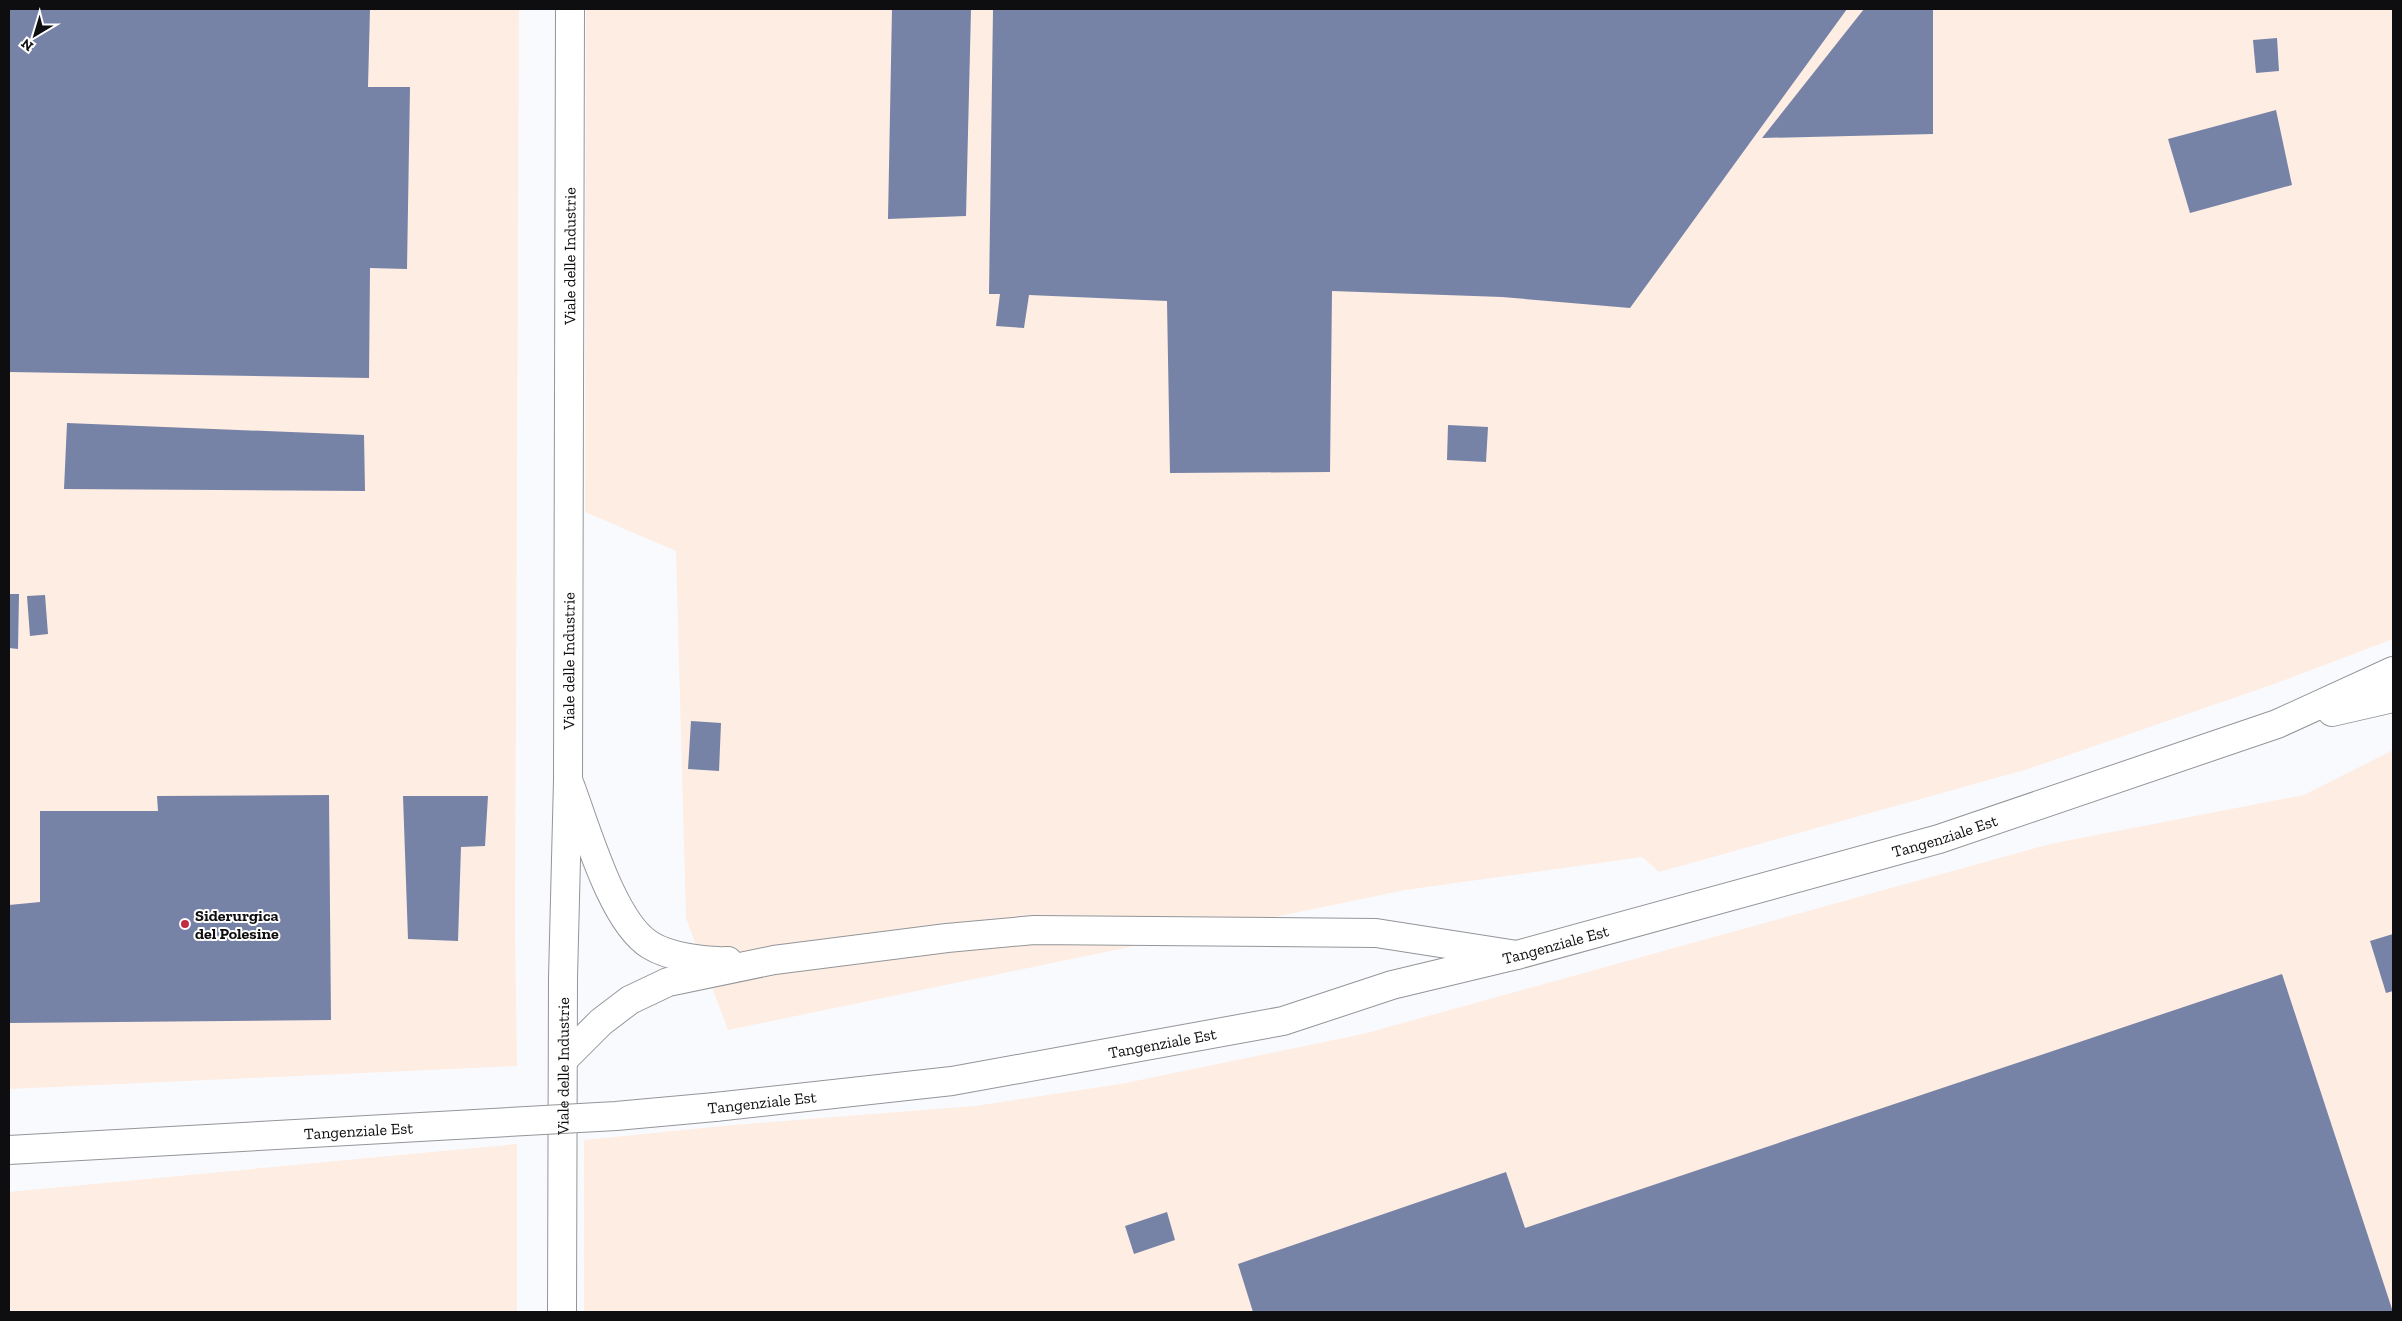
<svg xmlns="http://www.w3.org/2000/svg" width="2402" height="1321" viewBox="0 0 2402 1321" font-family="'Zilla Slab',serif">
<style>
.industrial{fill:#feede2}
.building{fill:#7683a7}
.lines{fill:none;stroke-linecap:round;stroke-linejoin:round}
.minor-casing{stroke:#939599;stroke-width:30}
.major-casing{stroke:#939599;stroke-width:30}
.minor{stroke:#fff;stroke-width:28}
.major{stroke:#fff;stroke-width:28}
.major-bridge-casing{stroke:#939599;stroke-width:30;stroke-linecap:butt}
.major-bridge{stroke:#fff;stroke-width:28}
.poi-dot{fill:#be2d42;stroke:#fff;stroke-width:2}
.labels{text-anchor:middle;stroke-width:4;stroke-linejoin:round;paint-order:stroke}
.street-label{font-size:16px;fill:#0e0e10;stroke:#fff}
.poi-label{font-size:16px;font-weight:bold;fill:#0e0e10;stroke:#fff;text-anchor:start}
</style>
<rect width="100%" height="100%" fill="#f9fafe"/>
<!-- industrial -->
<g class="industrial">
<polygon points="9,9 519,9 515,930 517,1066 9,1089"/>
<polygon points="586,9 2393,9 2393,639 2274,684 2028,769 1659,872 1642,857 1405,890 728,1030 686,918 676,551 585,512"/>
<polygon points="2393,750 2393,1312 584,1312 584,1140 733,1125 975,1106 1121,1084 1363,1034 2050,844 2304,795"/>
<polygon points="517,1144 517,1312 9,1312 9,1192"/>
</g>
<!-- building -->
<g class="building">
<polygon points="9,9 370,9 368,87 410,87 407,269 370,268 369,378 9,372"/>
<polygon points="892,9 971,9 966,216 888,219"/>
<polygon points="993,9 1847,9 1630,308 1502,297 1332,291 1330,472 1170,473 1167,301 1029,295 1024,328 996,326 1000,294 989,294"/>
<polygon points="1864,9 1933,9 1933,134 1762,138"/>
<polygon points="2277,38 2279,71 2256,73 2253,40"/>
<polygon points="2276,110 2292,185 2190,213 2168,139"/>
<polygon points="67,423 364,435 365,491 64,489"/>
<polygon points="1448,425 1488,427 1486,462 1447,460"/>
<polygon points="9,594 19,594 18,649 9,648"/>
<polygon points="45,595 48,634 30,636 27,596"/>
<polygon points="691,721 721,723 719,771 688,769"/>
<polygon points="329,795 331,1020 9,1023 9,905 40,902 40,811 158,811 157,796"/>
<polygon points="403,796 488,796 485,846 461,847 458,941 408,939"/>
<polygon points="2393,934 2393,991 2386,993 2370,941"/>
<polygon points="2282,974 2393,1312 1253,1312 1238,1264 1506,1172 1525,1228"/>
<polygon points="1167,1212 1175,1240 1134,1254 1125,1226"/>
</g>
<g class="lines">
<!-- minor casing -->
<g class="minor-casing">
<g id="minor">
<path d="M 568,780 C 585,823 611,921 650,945 C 669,957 705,962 728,961"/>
<polyline points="563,1060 601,1022 630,1000 668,982 774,960 947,938 1034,930 1376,933 1517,955"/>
</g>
</g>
<!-- major casing -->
<g class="major-casing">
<g id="major">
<polyline points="2332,712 2393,698"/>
<path id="s1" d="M 715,1107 L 952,1081 L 1283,1021 L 1392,985 L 1517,955 L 1939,839 L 2277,724 L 2393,671"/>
<path id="s2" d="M 562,1312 L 563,978 L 568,780 L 570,9"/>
</g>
</g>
<!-- minor -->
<use href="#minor" class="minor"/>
<!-- major -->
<use href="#major" class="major"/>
<!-- major-bridge casing -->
<g class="major-bridge-casing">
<g id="major-bridge">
<path id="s3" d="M 9,1150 L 616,1116 L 715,1107"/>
</g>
</g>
<!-- major-bridge -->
<use href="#major-bridge" class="major-bridge"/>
</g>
<!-- markers -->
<circle class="poi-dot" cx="185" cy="924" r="5"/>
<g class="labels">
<!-- street labels -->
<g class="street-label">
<text dy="6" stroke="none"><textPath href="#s2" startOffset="1056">Viale delle Industrie</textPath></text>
<text dy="6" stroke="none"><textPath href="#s2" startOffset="651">Viale delle Industrie</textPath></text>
<text dy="6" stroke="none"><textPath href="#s1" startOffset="1262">Tangenziale Est</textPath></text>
<text dy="6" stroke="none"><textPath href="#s1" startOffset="858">Tangenziale Est</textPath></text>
<text dy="6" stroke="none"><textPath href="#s1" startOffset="452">Tangenziale Est</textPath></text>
<text dy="6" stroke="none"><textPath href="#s2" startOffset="246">Viale delle Industrie</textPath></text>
<text transform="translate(762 1102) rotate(-6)" y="6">Tangenziale Est</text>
<text dy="6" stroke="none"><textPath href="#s3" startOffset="350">Tangenziale Est</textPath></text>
</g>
<!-- poi labels -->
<g class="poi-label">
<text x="195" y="921">Siderurgica<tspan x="195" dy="18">del Polesine</tspan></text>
</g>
</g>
<!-- border -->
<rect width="2402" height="1321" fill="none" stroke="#0e0e10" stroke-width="20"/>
<!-- north arrow -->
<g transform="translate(35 35) rotate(218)" stroke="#ffffff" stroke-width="4" paint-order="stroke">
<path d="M0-4L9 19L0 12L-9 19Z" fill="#0e0e10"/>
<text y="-8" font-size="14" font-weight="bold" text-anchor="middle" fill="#0e0e10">N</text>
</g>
</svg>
